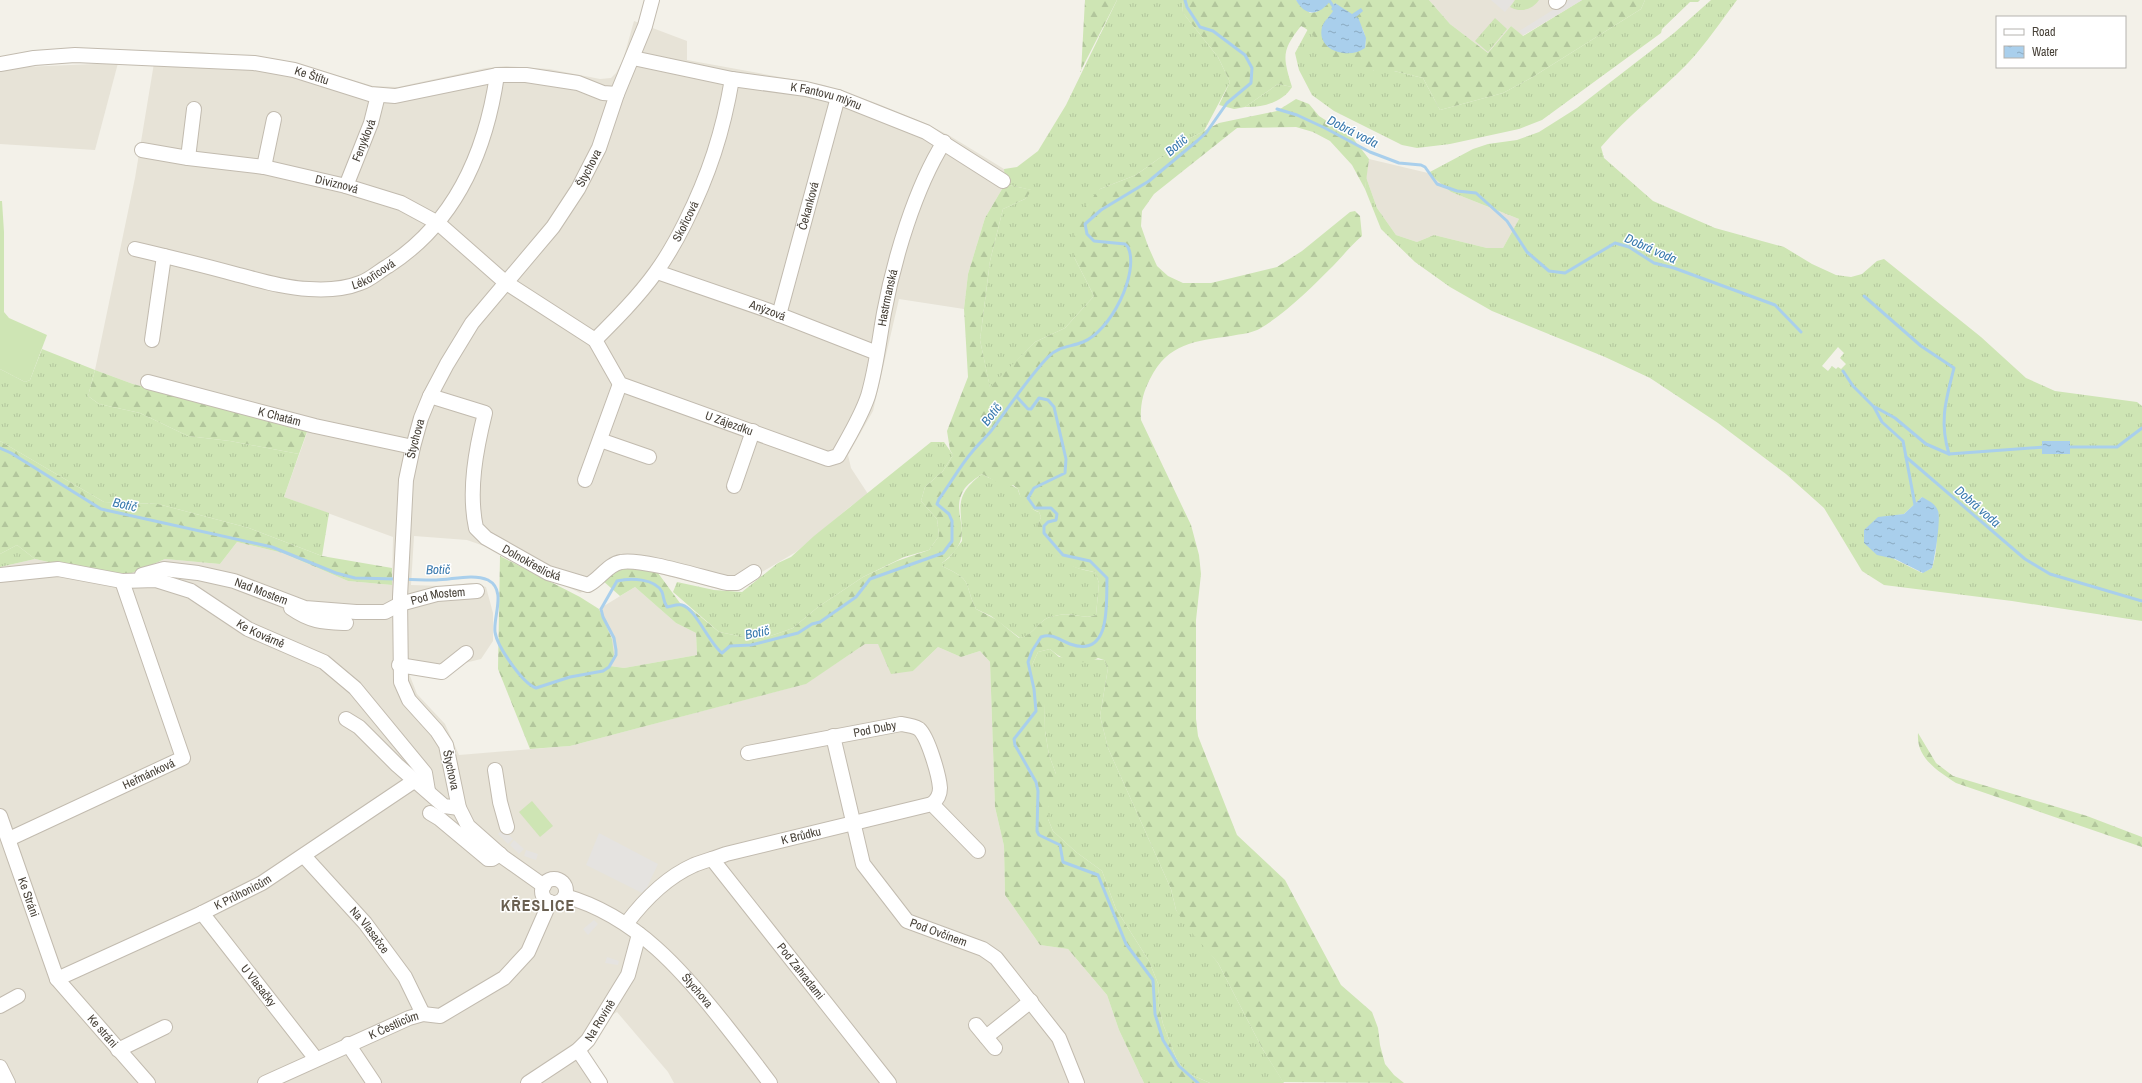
<svg xmlns="http://www.w3.org/2000/svg" width="2142" height="1083" viewBox="0 0 2142 1083" font-family="'Archivo Narrow',sans-serif">
<style>
.residential{fill:#e7e3d7}
.grass{fill:url(#grass-tufts);fill-rule:evenodd}
.forest{fill:url(#forest-firs);fill-rule:evenodd}
.garden{fill:#cee5b4}
.parking{fill:#e5e3e0}
.water{fill:url(#water-ripples)}
.lines{fill:none;stroke-linecap:round;stroke-linejoin:round}
.stream{stroke:#a9cfec;stroke-width:3}
.minor-casing{stroke:#c2bbaf;stroke-width:16}
.minor{stroke:#fff;stroke-width:14}
.labels{text-anchor:middle;stroke-width:3;stroke-linejoin:round;paint-order:stroke}
.street-label{font-size:12px;fill:#474138;stroke:#fff}
.water-label{font-size:13px;font-style:italic;fill:#3778ad;stroke:#fff}
.district-label{font-size:16px;font-weight:bold;letter-spacing:1px;fill:#695f50;stroke:#fff}
</style>
<defs>
<pattern id="grass-tufts" width="24" height="20" patternUnits="userSpaceOnUse"><rect width="24" height="20" fill="#cee5b4"/><path d="M3 7l-1-3M5 7V3M7 7l1-3M15 17l-1-3M17 17v-4M19 17l1-3" fill="none" stroke="#b2c69c"/></pattern>
<pattern id="forest-firs" width="22" height="20" patternUnits="userSpaceOnUse"><rect width="22" height="20" fill="#cee5b4"/><path d="M5 1l3.5 6h-7zM16 11l3.5 6h-7z" fill="#b2c69c"/></pattern>
<pattern id="water-ripples" width="26" height="14" patternUnits="userSpaceOnUse"><rect width="26" height="14" fill="#a9cfec"/><path d="M2 4q2-2 4 0t4 0M15 11q2-2 4 0t4 0" fill="none" stroke="#8baac0"/></pattern>
</defs>
<rect width="100%" height="100%" fill="#f3f1e9"/>
<!-- residential -->
<g class="residential">
<polygon points="1429,0 1582,0 1522,36 1511,26 1488,53 1450,24"/>
<polygon points="634,21 687,41 687,60 824,85 876,103 925,123 950,136 1004,169 1005,184 985,218 968,274 964,309 899,299 873,411 848,455 851,468 868,494 851,506 796,552 762,572 739,589 722,590 629,566 580,593 487,547 467,540 414,536 411,585 443,586 471,583 486,587 493,613 493,641 481,659 428,672 408,671 417,694 445,724 459,755 570,746 805,684 865,644 878,644 913,671 938,647 961,657 980,651 990,662 995,807 1004,846 1005,895 1040,945 1068,949 1107,995 1119,1030 1144,1083 674,1083 668,1072 617,1012 610,1016 582,1057 597,1083 0,1083 0,567 35,559 120,578 165,559 220,564 237,542 283,553 348,581 392,585 393,537 284,497 308,430 133,384 95,370 135,178 156,51 202,52 296,63 373,86 398,87 486,68 506,66 549,69 600,79 611,78 616,73 623,60"/>
<polygon points="118,63 95,150 0,144 0,68"/>
<polygon points="1369,159 1428,173 1451,192 1519,219 1503,248 1487,248 1434,235 1417,242 1396,235 1377,208 1366,177"/>
<polygon points="635,587 676,623 696,633 697,655 624,668 610,666 612,639 599,609"/>
</g>
<!-- grass -->
<g class="grass">
<polygon points="1117,0 1182,0 1183,13 1218,57 1230,82 1204,131 1179,144 1136,175 1100,189 1074,257 1094,296 1065,328 1035,342 990,388 980,340 990,261 1003,209 1025,199 1031,190 1005,184 1004,169 1017,167 1038,151 1066,105"/>
<path d="M 1515,0 L 1539,0 C 1532,10 1520,13 1510,7 Z"/>
<polygon points="1645,0 1700,0 1698,2 1690,2 1662,29 1661,33 1542,120 1519,129 1450,144 1417,148 1402,145 1334,111 1312,95 1299,70 1295,53 1308,29 1361,58 1374,71 1394,71 1423,78 1440,110 1503,93 1531,78 1641,9"/>
<path d="M 1711,0 L 1737,0 C 1721,21 1706,44 1688,63 C 1660,92 1627,116 1601,147 L 1604,158 L 1653,201 L 1715,228 L 1784,247 L 1812,264 L 1836,275 L 1851,277 L 1862,274 L 1877,261 L 1884,259 L 1981,337 L 2026,378 L 2055,391 L 2137,402 L 2142,406 L 2142,621 L 2012,601 L 1884,585 L 1862,571 L 1824,508 L 1786,474 L 1718,423 L 1650,378 L 1605,357 L 1492,311 L 1450,287 L 1415,262 L 1381,229 L 1365,189 L 1366,177 L 1377,208 L 1396,235 L 1417,242 L 1434,235 L 1487,248 L 1503,248 L 1519,219 L 1451,192 L 1428,173 L 1473,149 L 1488,144 L 1517,140 L 1539,132 L 1577,108 L 1674,33 ZM 1838,347 L 1844,353 L 1840,358 L 1846,364 L 1841,369 L 1838,367 L 1836,369 L 1832,366 L 1828,371 L 1822,366 ZM 1922,497 C 1933,525 1942,537 1932,568 L 1922,573 L 1894,559 L 1898,515 L 1904,514 Z"/>
<polygon points="1495,18 1507,29 1488,52 1475,41"/>
<path d="M 1278,84 L 1292,87 C 1283,102 1262,108 1245,107 Z"/>
<polygon points="42,349 95,370 88,396 99,404 140,413 188,436 230,441 299,454 284,497 329,513 322,556 249,528 158,504 104,502 0,441 0,369 25,382 30,380"/>
<polygon points="931,442 944,442 953,455 943,471 925,487 921,501 937,519 939,536 929,550 904,557 863,577 818,607 793,628 759,640 719,632 673,592 677,582 714,590 742,592 778,563 791,557 814,536"/>
<path d="M 982,474 C 993,482 1007,481 1018,489 C 1019,498 1030,510 1039,512 L 1041,517 L 1038,525 C 1052,553 1061,567 1095,572 L 1099,583 L 1096,615 C 1085,620 1072,612 1059,615 C 1055,616 1048,617 1044,620 C 1036,626 1031,636 1020,638 L 991,616 L 976,609 C 963,581 974,581 942,566 L 942,563 L 949,558 L 962,541 C 963,508 951,498 982,474 Z"/>
<polygon points="17,545 35,559 0,567 0,554"/>
<polygon points="1050,649 1059,657 1104,660 1108,668 1100,716 1108,748 1171,889 1176,910 1218,963 1262,1048 1284,1083 1210,1083 1187,1073 1177,1060 1163,1024 1158,1003 1159,986 1149,961 1116,909 1102,871 1076,852 1053,831 1048,819 1048,807 1056,774 1049,755 1045,731 1044,704 1032,665 1038,652"/>
</g>
<!-- forest -->
<g class="forest">
<polygon points="1085,0 1117,0 1080,72 1081,72"/>
<path d="M 1182,0 L 1296,0 L 1310,13 L 1316,12 L 1331,0 L 1429,0 L 1450,24 L 1488,53 L 1511,26 L 1523,36 L 1582,0 L 1645,0 L 1641,9 L 1531,78 L 1503,93 L 1440,110 L 1423,78 L 1394,71 L 1374,71 L 1364,67 L 1361,58 C 1318,71 1327,38 1301,26 C 1281,51 1283,57 1292,87 L 1278,84 L 1245,107 L 1234,109 L 1219,105 L 1230,82 L 1218,57 L 1183,13 ZM 1337,6 L 1352,15 L 1361,9 L 1354,18 C 1363,26 1367,36 1365,48 L 1323,37 L 1323,26 Z"/>
<path d="M 1296,99 L 1309,104 L 1319,116 L 1352,137 L 1369,159 L 1365,189 L 1352,165 L 1330,141 L 1313,132 L 1296,127 L 1237,128 L 1154,194 L 1142,211 L 1141,226 L 1148,246 L 1157,266 L 1168,276 L 1183,283 L 1211,283 L 1277,267 L 1302,251 L 1350,212 L 1355,211 L 1360,216 L 1362,236 C 1351,245 1343,256 1333,266 C 1311,288 1287,312 1261,328 C 1253,333 1241,334 1231,336 C 1195,341 1168,343 1150,379 C 1143,392 1140,406 1141,420 L 1191,525 L 1199,555 L 1201,574 L 1196,620 L 1196,719 L 1198,736 L 1237,835 L 1285,880 L 1341,985 L 1372,1012 L 1378,1028 L 1380,1045 L 1385,1064 L 1394,1075 L 1404,1083 L 1283,1082 L 1262,1048 L 1218,963 L 1186,926 L 1176,910 L 1171,889 L 1108,748 L 1100,716 L 1108,668 L 1104,660 L 1098,658 C 1081,667 1063,661 1050,649 L 1038,652 L 1032,665 L 1044,689 L 1045,731 L 1049,755 L 1056,774 L 1060,793 L 1048,807 L 1048,819 L 1053,831 L 1076,852 L 1102,871 L 1116,909 L 1149,961 L 1159,986 L 1158,1003 L 1163,1024 L 1177,1060 L 1187,1073 L 1210,1083 L 1144,1083 L 1119,1030 L 1107,995 L 1068,949 L 1040,945 L 1005,895 L 1004,846 L 995,807 L 990,662 L 980,651 L 961,657 L 938,647 L 913,671 L 891,674 L 878,644 L 865,644 L 806,684 L 570,746 L 530,749 L 498,669 L 500,556 L 580,597 L 599,609 L 612,639 L 614,655 L 610,666 L 624,668 L 697,655 L 696,633 L 676,623 L 635,587 L 620,596 L 602,580 L 615,571 L 629,566 L 658,573 L 680,603 L 690,608 L 719,632 L 759,640 L 793,628 L 818,607 L 863,577 L 897,561 L 929,550 L 939,536 L 937,519 L 921,501 L 925,487 L 943,471 L 953,455 L 950,450 L 947,431 L 968,377 L 964,309 L 968,274 L 985,218 L 1005,184 L 1032,190 L 1025,199 L 1003,209 L 990,261 L 980,340 L 990,387 L 1035,342 L 1065,328 L 1094,296 L 1074,257 L 1075,218 L 1100,189 L 1136,175 L 1179,144 L 1219,123 L 1277,111 ZM 982,474 L 1008,488 L 1013,485 L 1018,489 L 1023,505 L 1039,512 L 1041,517 C 1040,520 1038,523 1038,526 C 1037,536 1057,557 1065,563 C 1073,568 1085,570 1095,572 L 1099,583 L 1096,615 C 1085,620 1072,612 1059,615 C 1055,616 1048,617 1044,620 C 1036,626 1031,636 1019,638 L 997,620 L 976,609 C 963,581 974,581 942,566 L 942,563 C 982,533 946,516 965,488 C 969,483 976,478 982,474 Z"/>
<polygon points="95,370 133,384 308,429 299,454 230,441 188,436 140,413 99,404 88,396"/>
<polygon points="0,441 104,502 158,504 249,528 322,556 392,568 392,585 348,581 283,553 237,542 220,564 165,559 120,578 35,559 17,545 0,554"/>
<path d="M 1918,733 L 1936,763 L 1953,776 L 2087,816 L 2142,837 L 2142,847 L 1956,783 C 1938,771 1916,758 1918,733 Z"/>
</g>
<!-- garden -->
<g class="garden">
<polygon points="0,201 2,201 4,232 4,312 9,318 47,335 30,380 25,382 0,369"/>
<polygon points="532,801 553,826 540,837 519,812"/>
</g>
<!-- parking -->
<g class="parking">
<polygon points="1491,0 1513,0 1514,1 1505,12"/>
<polygon points="1569,0 1582,0 1523,35 1519,31"/>
<polygon points="503,829 513,839 508,844 498,834"/>
<polygon points="599,833 658,864 644,894 586,865"/>
<polygon points="514,840 524,849 519,854 510,845"/>
<polygon points="526,850 538,854 536,860 524,856"/>
<polygon points="594,920 598,924 588,935 583,929"/>
<polygon points="607,957 619,961 618,965 605,963"/>
</g>
<!-- water -->
<g class="water">
<path d="M 1296,0 L 1331,0 C 1320,15 1306,18 1296,0 Z"/>
<path d="M 1335,3 L 1352,14 L 1361,8 L 1363,11 L 1355,18 L 1358,17 L 1366,38 L 1365,48 C 1349,60 1316,51 1322,27 C 1324,21 1330,16 1333,11 L 1331,9 Z"/>
<rect x="2042" y="441" width="28" height="13"/>
<path d="M 1922,497 C 1929,501 1935,503 1938,511 C 1941,517 1935,559 1932,568 L 1923,573 L 1895,559 L 1877,555 L 1864,543 L 1864,530 L 1878,517 L 1904,514 Z"/>
</g>
<g class="lines">
<!-- stream -->
<g class="stream">
<polyline points="1329,0 1333,6"/>
<polyline points="1277,109 1297,115 1325,128 1370,152 1399,163 1421,165 1425,167 1437,184 1457,191 1476,193 1507,221 1527,252 1549,271 1565,273 1615,243 1629,247 1654,263 1674,268 1775,305 1801,332"/>
<path d="M 1864,296 L 1921,346 L 1954,368 C 1946,400 1939,421 1949,454"/>
<polyline points="1843,371 1853,386 1874,407 1882,422 1903,441 1906,457 2025,559 2050,574 2142,601"/>
<path d="M 1017,397 L 1028,409 L 1031,409 L 1039,398 L 1048,400 L 1054,407 L 1066,459 L 1065,473 L 1034,488 L 1028,498 L 1035,508 L 1051,508 L 1057,514 L 1056,520 L 1048,522 L 1044,526 L 1044,533 L 1063,555 L 1090,561 L 1107,578 C 1106,602 1112,659 1070,644 C 1059,640 1053,633 1041,637 L 1032,651 L 1028,662 L 1034,689 L 1036,711 L 1014,739 L 1015,745 L 1036,782 L 1038,791 L 1037,831 L 1039,835 L 1060,845 L 1063,862 L 1098,875 L 1126,944 L 1153,980 L 1155,1014 L 1163,1040 L 1179,1066 L 1198,1083"/>
<polyline points="1875,407 1895,418 1926,444 1949,454 2044,447"/>
<polyline points="2068,447 2117,447 2142,428"/>
<polyline points="0,448 11,453 101,509 272,547 336,573 355,578 397,579"/>
<polyline points="1906,457 1915,505"/>
<path d="M 405,579 C 415,580 426,580 436,580 C 451,580 473,573 488,580 C 507,590 493,616 495,632 C 497,646 522,683 536,688 L 570,677 L 603,671 L 609,667 L 616,655 L 616,650 L 614,638 L 603,617 L 601,609 L 617,581 C 630,578 655,578 662,592 C 664,597 663,601 667,607 C 672,606 678,604 682,605 C 695,608 709,643 722,653 L 730,646 L 751,645 L 798,633 L 812,624 L 820,622 L 856,597 L 870,579 L 943,553 L 952,541 L 952,521 L 949,514 L 937,504 L 939,499 C 950,484 960,466 972,452 C 979,443 988,436 994,427 C 1010,405 1029,377 1048,357 C 1058,346 1071,347 1083,342 C 1110,332 1140,273 1128,247 L 1125,244 L 1094,241 L 1087,234 L 1085,224 L 1101,210 L 1149,181 L 1197,141 L 1206,133 L 1227,103 L 1251,83 L 1252,68 L 1245,55 L 1213,31 L 1200,27 L 1187,7 L 1185,0"/>
</g>
<!-- minor casing -->
<g class="minor-casing">
<g id="minor">
<polyline points="1556,2 1559,0"/>
<path id="s1" d="M 633,58 L 732,79 L 806,89 L 838,97 L 926,132 L 1003,181"/>
<path id="s2" d="M 0,64 L 34,58 L 75,55 L 254,63 L 294,70 L 370,94 L 395,96 L 497,75 L 526,75 L 578,83 L 603,93 L 617,94"/>
<path id="s3" d="M 142,150 L 188,158 L 264,167 L 346,186 L 401,203 L 438,223 L 505,282 L 595,340 L 620,384 L 828,459 L 838,456 C 849,436 861,417 868,396 C 876,369 879,341 884,313 C 894,259 915,188 944,142"/>
<polyline points="188,158 194,109"/>
<polyline points="264,167 274,119"/>
<path id="s4" d="M 346,186 L 371,123 L 378,95"/>
<path id="s5" d="M 135,249 C 169,257 202,265 235,274 C 259,280 284,288 309,289 C 325,290 345,289 360,283 C 370,280 379,271 388,266 C 455,223 486,151 497,75"/>
<path id="s6" d="M 657,272 L 767,310 L 877,353"/>
<path id="s7" d="M 779,315 L 838,97"/>
<polyline points="152,340 164,256"/>
<path id="s8" d="M 595,340 C 616,319 638,297 656,272 C 667,257 677,239 685,223 C 709,175 723,132 732,79"/>
<path id="s9" d="M 148,382 L 315,426 L 413,447"/>
<path id="s10" d="M 430,396 L 485,413 C 476,449 468,491 476,528 L 486,538 L 548,573 L 588,585 C 600,579 608,564 621,562 C 642,558 704,578 727,583 L 737,583 L 754,572"/>
<polyline points="600,440 649,457"/>
<polyline points="585,480 620,384"/>
<polyline points="734,486 753,431"/>
<path id="s11" d="M 0,575 L 58,569 L 122,581 L 156,580 L 191,591 L 248,629 L 324,662 L 355,688 L 425,773 L 428,791"/>
<path id="s12" d="M 142,575 L 164,569 L 198,573 L 234,581 L 305,608 L 356,612 L 385,612 L 400,604 L 437,594 L 477,591"/>
<path d="M 291,608 C 311,622 323,622 346,623"/>
<polyline points="399,665 442,672 466,653"/>
<polyline points="346,719 359,727 397,765 444,806 459,808"/>
<path id="s13" d="M 833,736 L 863,864 L 907,921 L 983,949 L 996,958 L 1059,1038 L 1077,1083"/>
<path id="s14" d="M 748,753 L 901,724 C 907,725 914,726 919,729 C 928,737 939,775 940,788 C 940,795 937,800 932,804"/>
<polyline points="495,770 500,802 507,827"/>
<polyline points="430,813 440,819 488,859 492,859 500,854"/>
<path id="s15" d="M 0,816 L 57,979 L 148,1083"/>
<path id="s16" d="M 9,839 L 183,758 L 122,581"/>
<path id="s17" d="M 304,856 L 365,923 L 405,977 L 423,1014"/>
<path id="s18" d="M 712,859 L 889,1083"/>
<circle cx="554" cy="891" r="12"/>
<path id="s19" d="M 544,886 L 503,857 L 468,826 L 459,808 L 446,745 L 437,731 L 409,700 L 401,682 L 400,597 L 406,480 L 413,447 L 421,418 L 430,396 L 447,364 L 472,323 L 553,227 L 578,189 L 599,148 L 617,94 L 645,26 L 652,0"/>
<path id="s20" d="M 565,896 C 636,916 684,972 727,1027 C 742,1046 756,1064 770,1083"/>
<path id="s21" d="M 202,913 L 316,1059"/>
<path id="s22" d="M 626,924 C 644,900 667,877 694,865 C 704,861 716,858 726,854 L 932,804 L 978,851"/>
<path id="s23" d="M 57,979 L 202,913 L 262,883 L 414,781"/>
<polyline points="0,1006 18,996"/>
<polyline points="976,1025 995,1048"/>
<polyline points="986,1037 1031,1001"/>
<polyline points="348,1044 374,1083"/>
<polyline points="118,1050 165,1027"/>
<polyline points="578,1050 600,1083"/>
<polyline points="0,1067 8,1083"/>
<path id="s24" d="M 265,1083 L 409,1018 L 423,1014 L 440,1016 L 504,978 L 528,952 L 550,902"/>
<path id="s25" d="M 528,1083 L 578,1050 L 588,1040 L 628,975 L 639,934"/>
</g>
</g>
<!-- minor -->
<use href="#minor" class="minor"/>
</g>
<g class="labels">
<!-- street labels -->
<g class="street-label">
<text dy="4" stroke="none"><textPath href="#s2" startOffset="314">Ke Štítu</textPath></text>
<text dy="4" stroke="none"><textPath href="#s1" startOffset="197">K Fantovu mlýnu</textPath></text>
<text dy="4" stroke="none"><textPath href="#s4" startOffset="49">Fenyklová</textPath></text>
<text dy="4" stroke="none"><textPath href="#s19" startOffset="828">Štychova</textPath></text>
<text dy="4" stroke="none"><textPath href="#s3" startOffset="198">Diviznová</textPath></text>
<text dy="4" stroke="none"><textPath href="#s7" startOffset="113">Čekanková</textPath></text>
<text dy="4" stroke="none"><textPath href="#s8" startOffset="150">Skořicová</textPath></text>
<text dy="4" stroke="none"><textPath href="#s5" startOffset="246">Lékořicová</textPath></text>
<text dy="4" stroke="none"><textPath href="#s3" startOffset="953">Hastrmanská</textPath></text>
<text dy="4" stroke="none"><textPath href="#s6" startOffset="117">Anýzová</textPath></text>
<text dy="4" stroke="none"><textPath href="#s9" startOffset="136">K Chatám</textPath></text>
<text dy="4" stroke="none"><textPath href="#s3" startOffset="670">U Zájezdku</textPath></text>
<text dy="4" stroke="none"><textPath href="#s19" startOffset="504">Štychova</textPath></text>
<text dy="4" stroke="none"><textPath href="#s10" startOffset="240">Dolnokřeslická</textPath></text>
<text dy="4" stroke="none"><textPath href="#s12" startOffset="123">Nad Mostem</textPath></text>
<text dy="4" stroke="none"><textPath href="#s12" startOffset="306">Pod Mostem</textPath></text>
<text dy="4" stroke="none"><textPath href="#s11" startOffset="276">Ke Kovárně</textPath></text>
<text dy="4" stroke="none"><textPath href="#s14" startOffset="129">Pod Duby</textPath></text>
<text transform="translate(451 770) rotate(78)" y="4">Štychova</text>
<text dy="4" stroke="none"><textPath href="#s16" startOffset="154">Heřmánková</textPath></text>
<text dy="4" stroke="none"><textPath href="#s22" startOffset="202">K Brůdku</textPath></text>
<text dy="4" stroke="none"><textPath href="#s23" startOffset="205">K Průhonicům</textPath></text>
<text dy="4" stroke="none"><textPath href="#s15" startOffset="86">Ke Stráni</textPath></text>
<text dy="4" stroke="none"><textPath href="#s17" startOffset="99">Na Vlasačce</textPath></text>
<text dy="4" stroke="none"><textPath href="#s13" startOffset="237">Pod Ovčínem</textPath></text>
<text dy="4" stroke="none"><textPath href="#s18" startOffset="143">Pod Zahradami</textPath></text>
<text dy="4" stroke="none"><textPath href="#s21" startOffset="92">U Vlasačky</textPath></text>
<text dy="4" stroke="none"><textPath href="#s20" startOffset="165">Štychova</textPath></text>
<text dy="4" stroke="none"><textPath href="#s25" startOffset="97">Na Rovině</textPath></text>
<text dy="4" stroke="none"><textPath href="#s24" startOffset="141">K Čestlicům</textPath></text>
<text dy="4" stroke="none"><textPath href="#s15" startOffset="242">Ke stráni</textPath></text>
</g>
<!-- water labels -->
<g class="water-label">
<text transform="translate(1353 131) rotate(27)" y="5">Dobrá voda</text>
<text transform="translate(1176 145) rotate(-40)" y="5">Botič</text>
<text transform="translate(1651 248) rotate(24)" y="5">Dobrá voda</text>
<text transform="translate(991 414) rotate(-52)" y="5">Botič</text>
<text transform="translate(125 504) rotate(13)" y="5">Botič</text>
<text transform="translate(1978 506) rotate(41)" y="5">Dobrá voda</text>
<text transform="translate(438 569) rotate(-1)" y="5">Botič</text>
<text transform="translate(757 632) rotate(-11)" y="5">Botič</text>
</g>
<!-- district labels -->
<g class="district-label">
<text x="538" y="911">KŘESLICE</text>
</g>
</g>
<!-- legend -->
<rect x="1996" y="16" width="130" height="52" fill="#ffffff" stroke="#b5b3af"/>
<rect x="2004" y="29" width="20" height="6" fill="#ffffff" stroke="#b5b3af"/>
<text x="2032" y="36" font-size="12" fill="#474138">Road</text>
<rect x="2004" y="46" width="20" height="12" fill="url(#water-ripples)" stroke="#b5b3af"/>
<text x="2032" y="56" font-size="12" fill="#474138">Water</text>
</svg>
